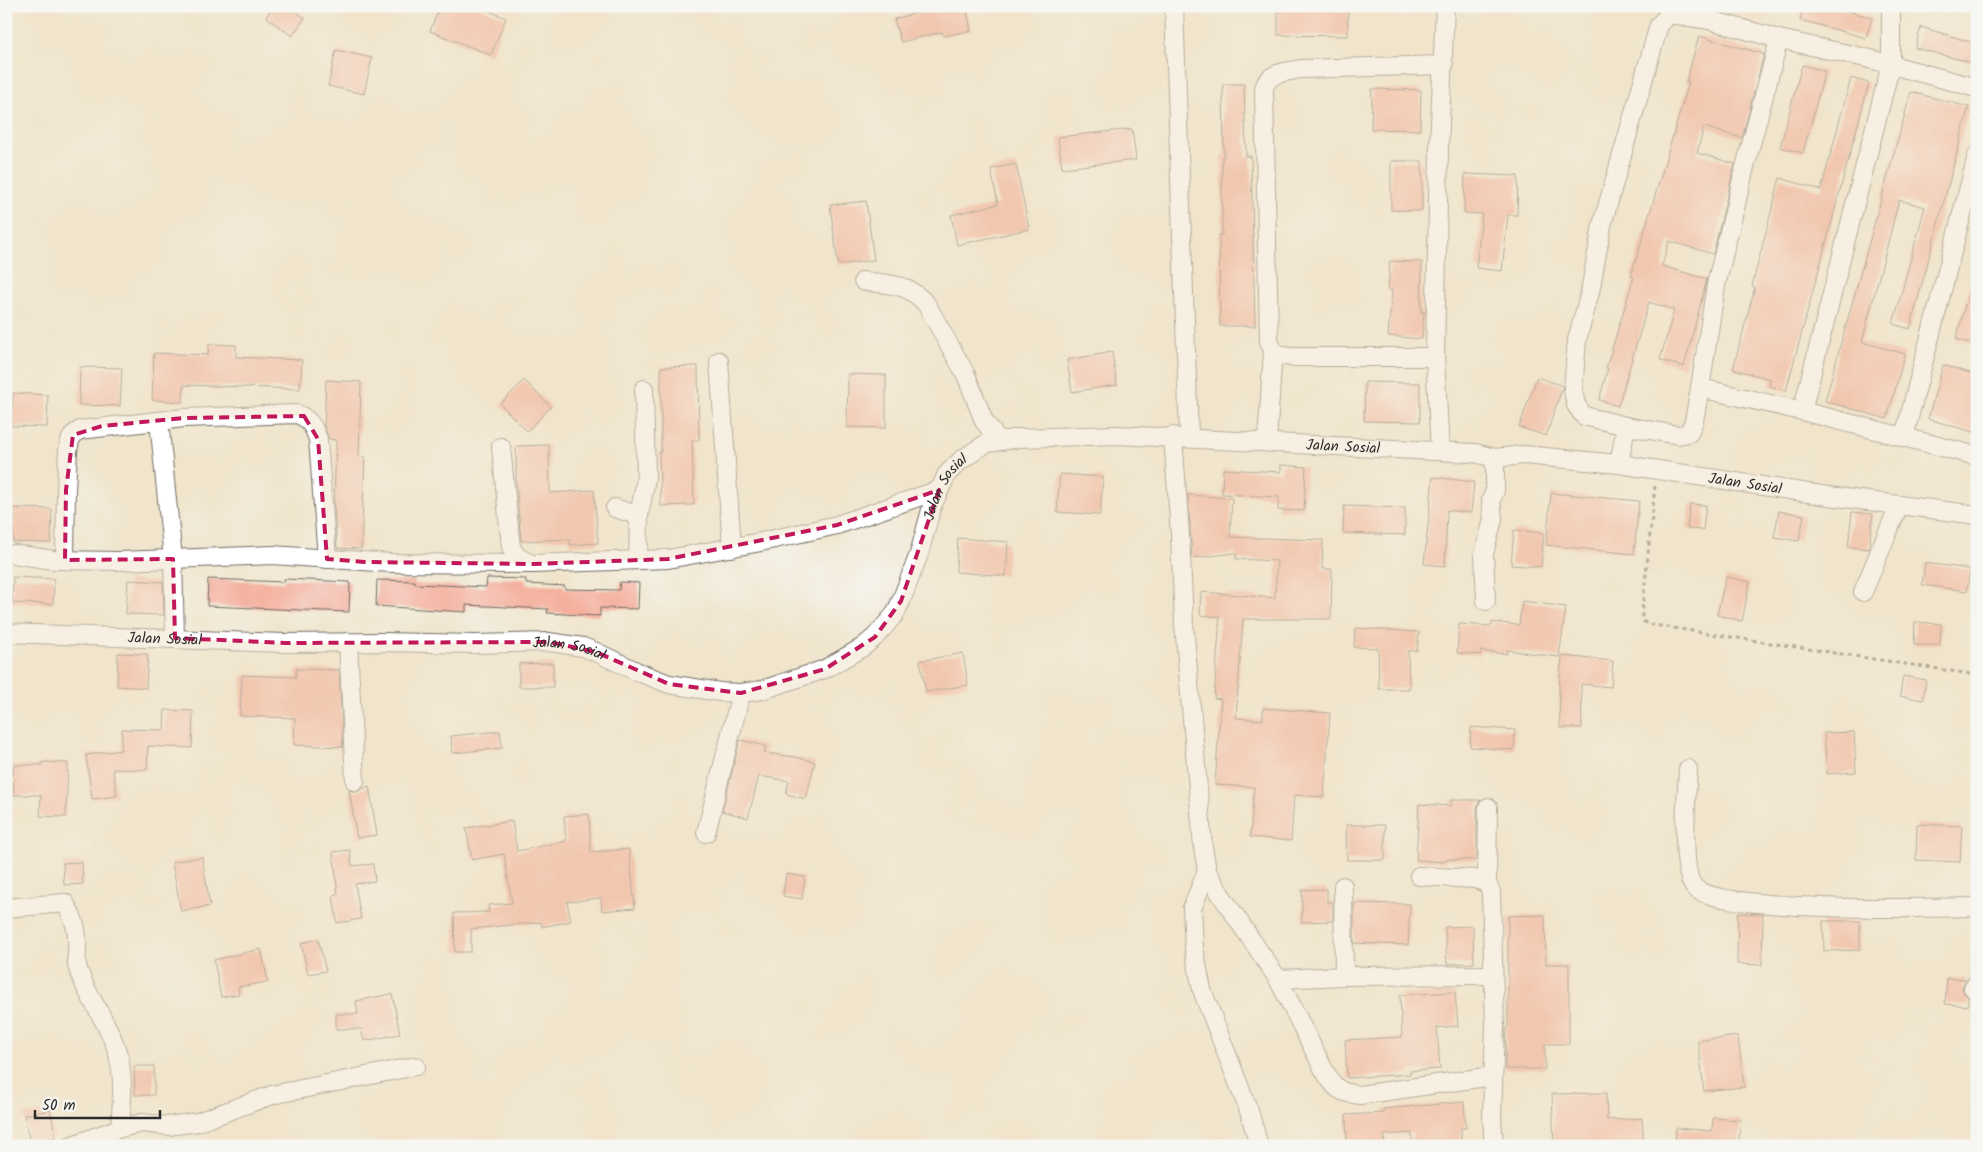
<svg xmlns="http://www.w3.org/2000/svg" width="1983" height="1152" viewBox="0 0 1983 1152" font-family="Kalam,sans-serif">
<style>
.building{fill:#f4a591}
.lines{fill:none;stroke-linecap:round;stroke-linejoin:round}
.minor-casing{stroke:#706c63;stroke-width:20}
.path{stroke:#706c63;stroke-width:3;stroke-dasharray:4 4;stroke-linecap:butt}
.minor{stroke:#fff;stroke-width:18}
.marked{fill:none;stroke:#c2185b;stroke-width:4;stroke-dasharray:10 6;stroke-linejoin:round}
.labels{text-anchor:middle;stroke-width:4;stroke-linejoin:round;paint-order:stroke}
.street-label{font-size:15px;fill:#2b2b2b;stroke:#f6f6f2}
</style>
<rect width="100%" height="100%" fill="#f6f6f2"/>
<filter id="ink" filterUnits="userSpaceOnUse"><feTurbulence type="fractalNoise" baseFrequency=".02" numOctaves="2"/><feDisplacementMap in="SourceGraphic" scale="10" xChannelSelector="R" yChannelSelector="G"/><feConvolveMatrix kernelMatrix="1 2 1 2 8 2 1 2 1" color-interpolation-filters="sRGB"/></filter>
<filter id="wash" filterUnits="userSpaceOnUse"><feTurbulence type="fractalNoise" baseFrequency=".0096" numOctaves="4" result="noise"/><feDisplacementMap in="SourceGraphic" scale="20" xChannelSelector="R" yChannelSelector="G"/><feGaussianBlur stdDeviation="1.12" result="paint"/><feColorMatrix in="noise" values="0 0 0 0 0 0 0 0 0 0 0 0 0 0 0 0 0 1.4 0 .05"/><feComposite in="paint" operator="in"/></filter>
<g filter="url(#wash)">
<rect width="100%" height="100%" fill="#f0e4cb"/>
<g id="blocks">
<!-- building -->
<g class="building">
<polygon points="273,6 289,6 305,18 292,36 266,17"/>
<polygon points="440,6 477,6 506,18 491,55 430,31"/>
<polygon points="941,6 966,6 971,31 943,36 942,32 901,42 894,19"/>
<polygon points="1278,6 1348,6 1348,36 1278,35"/>
<polygon points="1804,6 1831,6 1872,18 1866,38 1800,20"/>
<polygon points="1921,27 1977,44 1977,64 1915,48"/>
<polygon points="1699,36 1764,54 1742,138 1704,127 1697,153 1735,164 1713,254 1669,241 1662,266 1707,279 1684,367 1660,360 1674,310 1649,302 1618,406 1599,400 1608,368 1606,368 1634,277 1631,276 1689,82 1686,82"/>
<polygon points="336,50 372,58 364,94 328,86"/>
<polygon points="1802,65 1825,71 1803,153 1780,147"/>
<polygon points="1851,78 1869,83 1786,391 1769,386 1771,379 1733,369 1755,287 1752,286 1780,178 1821,190"/>
<polygon points="1223,84 1244,84 1246,156 1251,156 1255,326 1220,326 1219,235 1222,235 1222,156 1224,156"/>
<polygon points="1372,89 1421,90 1420,130 1371,129"/>
<polygon points="1911,92 1969,107 1910,329 1893,324 1925,207 1899,200 1862,342 1905,354 1887,419 1825,401"/>
<polygon points="1132,129 1136,160 1062,168 1058,137"/>
<polygon points="1391,161 1422,161 1422,211 1391,210"/>
<polygon points="1016,164 1029,229 957,245 951,215 998,204 991,169"/>
<polygon points="1465,174 1518,176 1517,215 1508,215 1502,271 1476,268 1482,214 1464,213"/>
<polygon points="866,201 874,260 838,265 830,205"/>
<polygon points="1390,261 1422,262 1421,312 1424,312 1422,339 1388,336 1392,290 1388,290"/>
<polygon points="1972,279 1977,280 1977,345 1956,339"/>
<polygon points="209,344 236,345 236,357 302,360 300,389 184,385 183,402 152,400 154,353 208,355"/>
<polygon points="1112,352 1117,385 1072,392 1067,360"/>
<polygon points="1943,365 1977,375 1977,433 1928,419"/>
<polygon points="698,366 699,440 692,440 694,505 661,506 659,452 661,452 661,367"/>
<polygon points="80,367 122,368 120,406 79,405"/>
<polygon points="848,374 886,375 886,428 847,427"/>
<polygon points="1537,377 1563,386 1546,436 1519,427"/>
<polygon points="326,380 361,382 359,456 365,457 361,549 337,548 334,506 336,440 329,439 324,426"/>
<polygon points="524,380 551,407 527,431 500,404"/>
<polygon points="1365,382 1420,383 1420,422 1364,421"/>
<polygon points="13,393 48,395 47,427 11,426"/>
<polygon points="549,445 550,493 594,490 598,543 570,545 570,539 521,541 516,480 516,446"/>
<polygon points="1281,465 1306,467 1304,511 1278,510 1279,497 1222,494 1223,469 1281,472"/>
<polygon points="1060,474 1103,477 1100,515 1057,512"/>
<polygon points="1433,477 1474,482 1471,513 1447,510 1445,566 1424,564"/>
<polygon points="1551,493 1639,501 1634,554 1546,545"/>
<polygon points="1188,495 1232,498 1230,537 1323,540 1322,569 1332,569 1331,619 1243,619 1236,718 1263,720 1263,708 1330,713 1324,797 1294,795 1291,841 1250,837 1254,787 1215,785 1221,699 1214,698 1220,617 1200,615 1201,592 1275,598 1277,561 1236,559 1236,553 1192,558"/>
<polygon points="1690,504 1706,505 1703,530 1687,529"/>
<polygon points="1344,506 1405,508 1405,535 1343,533"/>
<polygon points="14,508 52,509 51,543 13,542"/>
<polygon points="1779,511 1804,515 1799,541 1774,537"/>
<polygon points="1852,512 1873,514 1869,549 1848,547"/>
<polygon points="1514,530 1544,533 1541,567 1511,565"/>
<polygon points="958,538 1008,542 1006,576 956,572"/>
<polygon points="1925,563 1970,569 1967,591 1922,585"/>
<polygon points="13,577 54,579 53,604 12,603"/>
<polygon points="1726,577 1750,582 1742,621 1717,615"/>
<polygon points="487,578 526,579 526,584 565,586 565,589 619,590 620,582 639,583 638,609 600,608 600,616 547,613 548,609 466,605 466,612 376,606 377,580 415,581 415,584 486,587"/>
<polygon points="208,579 284,582 284,579 350,582 349,612 207,606"/>
<polygon points="128,580 163,582 164,615 126,614"/>
<polygon points="1522,601 1566,607 1559,657 1507,650 1507,654 1481,651 1480,655 1457,653 1459,624 1492,626 1492,622 1519,625"/>
<polygon points="1915,622 1941,624 1940,645 1914,645"/>
<polygon points="1355,628 1419,632 1417,651 1408,651 1409,689 1379,689 1378,648 1354,647"/>
<polygon points="118,653 148,654 146,688 117,686"/>
<polygon points="963,653 968,685 926,692 920,661"/>
<polygon points="1562,656 1613,661 1611,687 1581,684 1582,728 1560,728 1559,687"/>
<polygon points="553,663 553,687 519,687 519,664"/>
<polygon points="296,669 339,670 343,747 294,745 295,718 240,716 242,675 296,677"/>
<polygon points="1903,676 1926,680 1923,700 1900,696"/>
<polygon points="165,710 193,711 192,748 148,746 147,770 113,769 117,796 92,799 86,755 121,750 122,729 164,730"/>
<polygon points="1471,727 1515,730 1514,750 1470,747"/>
<polygon points="500,731 502,748 452,753 451,736"/>
<polygon points="1854,732 1856,772 1827,774 1824,733"/>
<polygon points="740,740 766,746 764,753 796,757 815,762 806,799 786,794 789,781 759,776 748,818 722,811"/>
<polygon points="42,762 68,763 66,817 40,816 41,795 14,795 13,765 42,765"/>
<polygon points="369,786 377,835 357,838 349,790 356,792"/>
<polygon points="1451,800 1480,800 1477,807 1477,860 1446,859 1445,862 1416,860 1419,804 1451,806"/>
<polygon points="589,814 591,852 629,849 635,908 602,911 601,898 567,902 571,921 542,927 541,922 471,929 471,952 455,952 454,913 489,912 488,905 512,903 504,854 472,860 466,828 512,821 517,851 566,841 564,816"/>
<polygon points="1917,824 1962,826 1960,862 1916,860"/>
<polygon points="1346,825 1385,825 1385,860 1347,860"/>
<polygon points="350,850 352,866 373,864 375,881 355,884 361,919 337,923 333,895 338,894 333,852"/>
<polygon points="202,857 210,906 181,911 172,862"/>
<polygon points="82,862 83,884 64,885 63,863"/>
<polygon points="786,874 805,877 802,899 783,896"/>
<polygon points="1327,889 1327,902 1333,902 1333,921 1302,922 1302,890"/>
<polygon points="1354,903 1410,904 1408,945 1354,943"/>
<polygon points="1738,913 1763,914 1762,965 1737,964"/>
<polygon points="1545,915 1546,964 1569,964 1569,1044 1545,1044 1545,1069 1505,1069 1506,1028 1508,1028 1508,916"/>
<polygon points="1823,921 1860,921 1860,950 1824,951"/>
<polygon points="1473,926 1474,963 1447,964 1445,927"/>
<polygon points="318,939 326,971 308,974 301,943"/>
<polygon points="261,949 268,982 238,987 239,994 221,997 214,960"/>
<polygon points="1947,978 1966,979 1962,987 1963,992 1968,997 1968,1006 1945,1004"/>
<polygon points="1455,992 1458,1026 1437,1028 1440,1069 1410,1071 1410,1074 1347,1078 1345,1040 1402,1037 1400,995"/>
<polygon points="392,994 400,1034 364,1041 361,1029 336,1029 336,1014 358,1014 356,1001"/>
<polygon points="1738,1036 1744,1087 1704,1091 1698,1041"/>
<polygon points="134,1066 154,1066 154,1095 135,1095"/>
<polygon points="1606,1093 1607,1120 1642,1118 1644,1146 1554,1146 1552,1094"/>
<polygon points="1464,1102 1466,1128 1461,1128 1461,1146 1412,1146 1412,1133 1384,1135 1385,1146 1347,1146 1346,1115 1384,1113 1383,1109"/>
<polygon points="50,1110 56,1137 30,1143 24,1115"/>
<polygon points="1713,1118 1741,1120 1738,1146 1675,1146 1676,1128 1712,1131"/>
</g>
</g>
</g>
<g filter="url(#ink)">
<use href="#blocks" fill-opacity="0" stroke="#706c63" stroke-width="1"/>
<g class="lines">
<!-- minor casing -->
<g class="minor-casing">
<g id="minor">
<polyline points="1174,6 1189,437"/>
<polyline points="1779,39 1745,167 1716,285 1700,388 1802,411 1977,456"/>
<path d="M 863,281 C 890,285 907,282 927,305 L 966,375 L 984,421 L 999,441"/>
<path d="M 1435,357 L 1292,357 C 1279,356 1274,354 1269,341 L 1264,89 C 1267,72 1286,72 1301,69 L 1444,65"/>
<polyline points="719,361 732,548"/>
<polyline points="1802,411 1891,64 1891,6"/>
<polyline points="159,421 173,559 175,638"/>
<polyline points="1626,426 1678,435 1689,433 1694,421 1700,388"/>
<path d="M 1173,436 L 1180,535 L 1184,624 L 1203,847 L 1207,871 L 1221,895 L 1278,979 L 1324,1070 C 1334,1088 1339,1093 1360,1095 L 1493,1076"/>
<polyline points="1904,437 1977,156"/>
<polyline points="1267,442 1273,350"/>
<polyline points="501,447 511,547 517,557 532,564"/>
<polyline points="1440,451 1435,357 1439,148 1445,6"/>
<polyline points="1619,464 1626,426 1584,416 1576,405 1573,390 1577,340 1590,292 1602,225 1659,25 1669,14 1710,20 1779,39 1866,58 1977,88"/>
<polyline points="615,508 639,516"/>
<polyline points="14,554 53,560 119,561 272,555 391,563 532,564 668,559 761,542 837,525 939,490"/>
<path d="M 65,560 L 66,490 L 68,451 L 70,441 L 73,435 L 80,430 L 184,418 L 296,414 C 309,418 313,426 318,439 L 327,559"/>
<polyline points="638,560 639,516 646,478 644,389"/>
<polyline points="1863,592 1899,505"/>
<polyline points="1486,601 1484,554 1493,519 1491,500 1495,491 1495,458"/>
<path id="s1" d="M 6,633 L 286,643 L 382,642 L 475,644 L 549,642 L 583,647 L 596,652 L 636,671 L 669,684 L 720,692 L 741,693 L 762,690 L 825,669 L 863,647 L 875,637 L 895,614 L 901,601 L 919,554 L 932,506 L 947,474 L 961,460 L 987,443 L 1019,438 L 1117,435 L 1475,453 L 1495,458 L 1524,455 L 1619,464 L 1821,495 L 1977,515"/>
<polyline points="348,642 355,781"/>
<path d="M 1688,769 C 1687,792 1679,873 1695,888 C 1723,913 1931,908 1977,907"/>
<polyline points="706,833 741,693"/>
<polyline points="1207,871 1192,908 1194,949 1202,990 1249,1111 1259,1146"/>
<polyline points="1419,876 1475,879 1487,883 1491,892 1495,1026 1492,1117 1494,1146"/>
<polyline points="1487,883 1488,807"/>
<polyline points="1343,886 1344,976"/>
<path d="M 6,908 L 65,903 C 72,914 77,925 77,939 C 78,949 75,959 78,969 C 87,997 107,1020 116,1048 C 125,1074 122,1102 120,1128"/>
<polyline points="1278,979 1344,976 1493,975"/>
<polyline points="1973,988 1977,983"/>
<polyline points="70,1146 120,1128 142,1123 168,1126 198,1122 272,1095 416,1066"/>
</g>
</g>
<!-- path -->
<polyline class="path" points="1655,486 1642,612 1642,620 1647,624 1977,675"/>
<!-- minor -->
<use href="#minor" class="minor"/>
</g>
</g>
<!-- marked area -->
<path d="M0 0H1983V1152H0ZM 304,416 L 318,439 L 327,559 L 365,562 L 532,564 L 668,559 L 837,525 L 939,490 L 901,601 L 875,637 L 825,669 L 741,693 L 669,684 L 596,652 L 549,642 L 286,643 L 175,638 L 173,559 L 65,560 L 66,490 L 73,435 L 102,426 L 184,418 Z" fill="#f0e4cb" fill-opacity=".55" fill-rule="evenodd"/>
<path class="marked" d="M 304,416 L 318,439 L 327,559 L 365,562 L 532,564 L 668,559 L 837,525 L 939,490 L 901,601 L 875,637 L 825,669 L 741,693 L 669,684 L 596,652 L 549,642 L 286,643 L 175,638 L 173,559 L 65,560 L 66,490 L 73,435 L 102,426 L 184,418 Z"/>
<g class="labels">
<!-- street labels -->
<g class="street-label">
<text dy="5" stroke="none"><textPath href="#s1" startOffset="1479">Jalan Sosial</textPath></text>
<text dy="5" stroke="none"><textPath href="#s1" startOffset="1884">Jalan Sosial</textPath></text>
<text dy="5" stroke="none"><textPath href="#s1" startOffset="1059">Jalan Sosial</textPath></text>
<text dy="5" stroke="none"><textPath href="#s1" startOffset="159">Jalan Sosial</textPath></text>
<text dy="5" stroke="none"><textPath href="#s1" startOffset="564">Jalan Sosial</textPath></text>
</g>
</g>
<!-- margin -->
<rect width="1983" height="1152" fill="none" stroke="#f6f6f2" stroke-width="25"/>
<!-- scale -->
<path d="M35 1110v8h125v-8" fill="none" stroke="#2b2b2b" stroke-width="2.5"/>
<text x="42" y="1110" font-size="15" fill="#2b2b2b" stroke="#f6f6f2" stroke-width="4" paint-order="stroke">50 m</text>
</svg>
